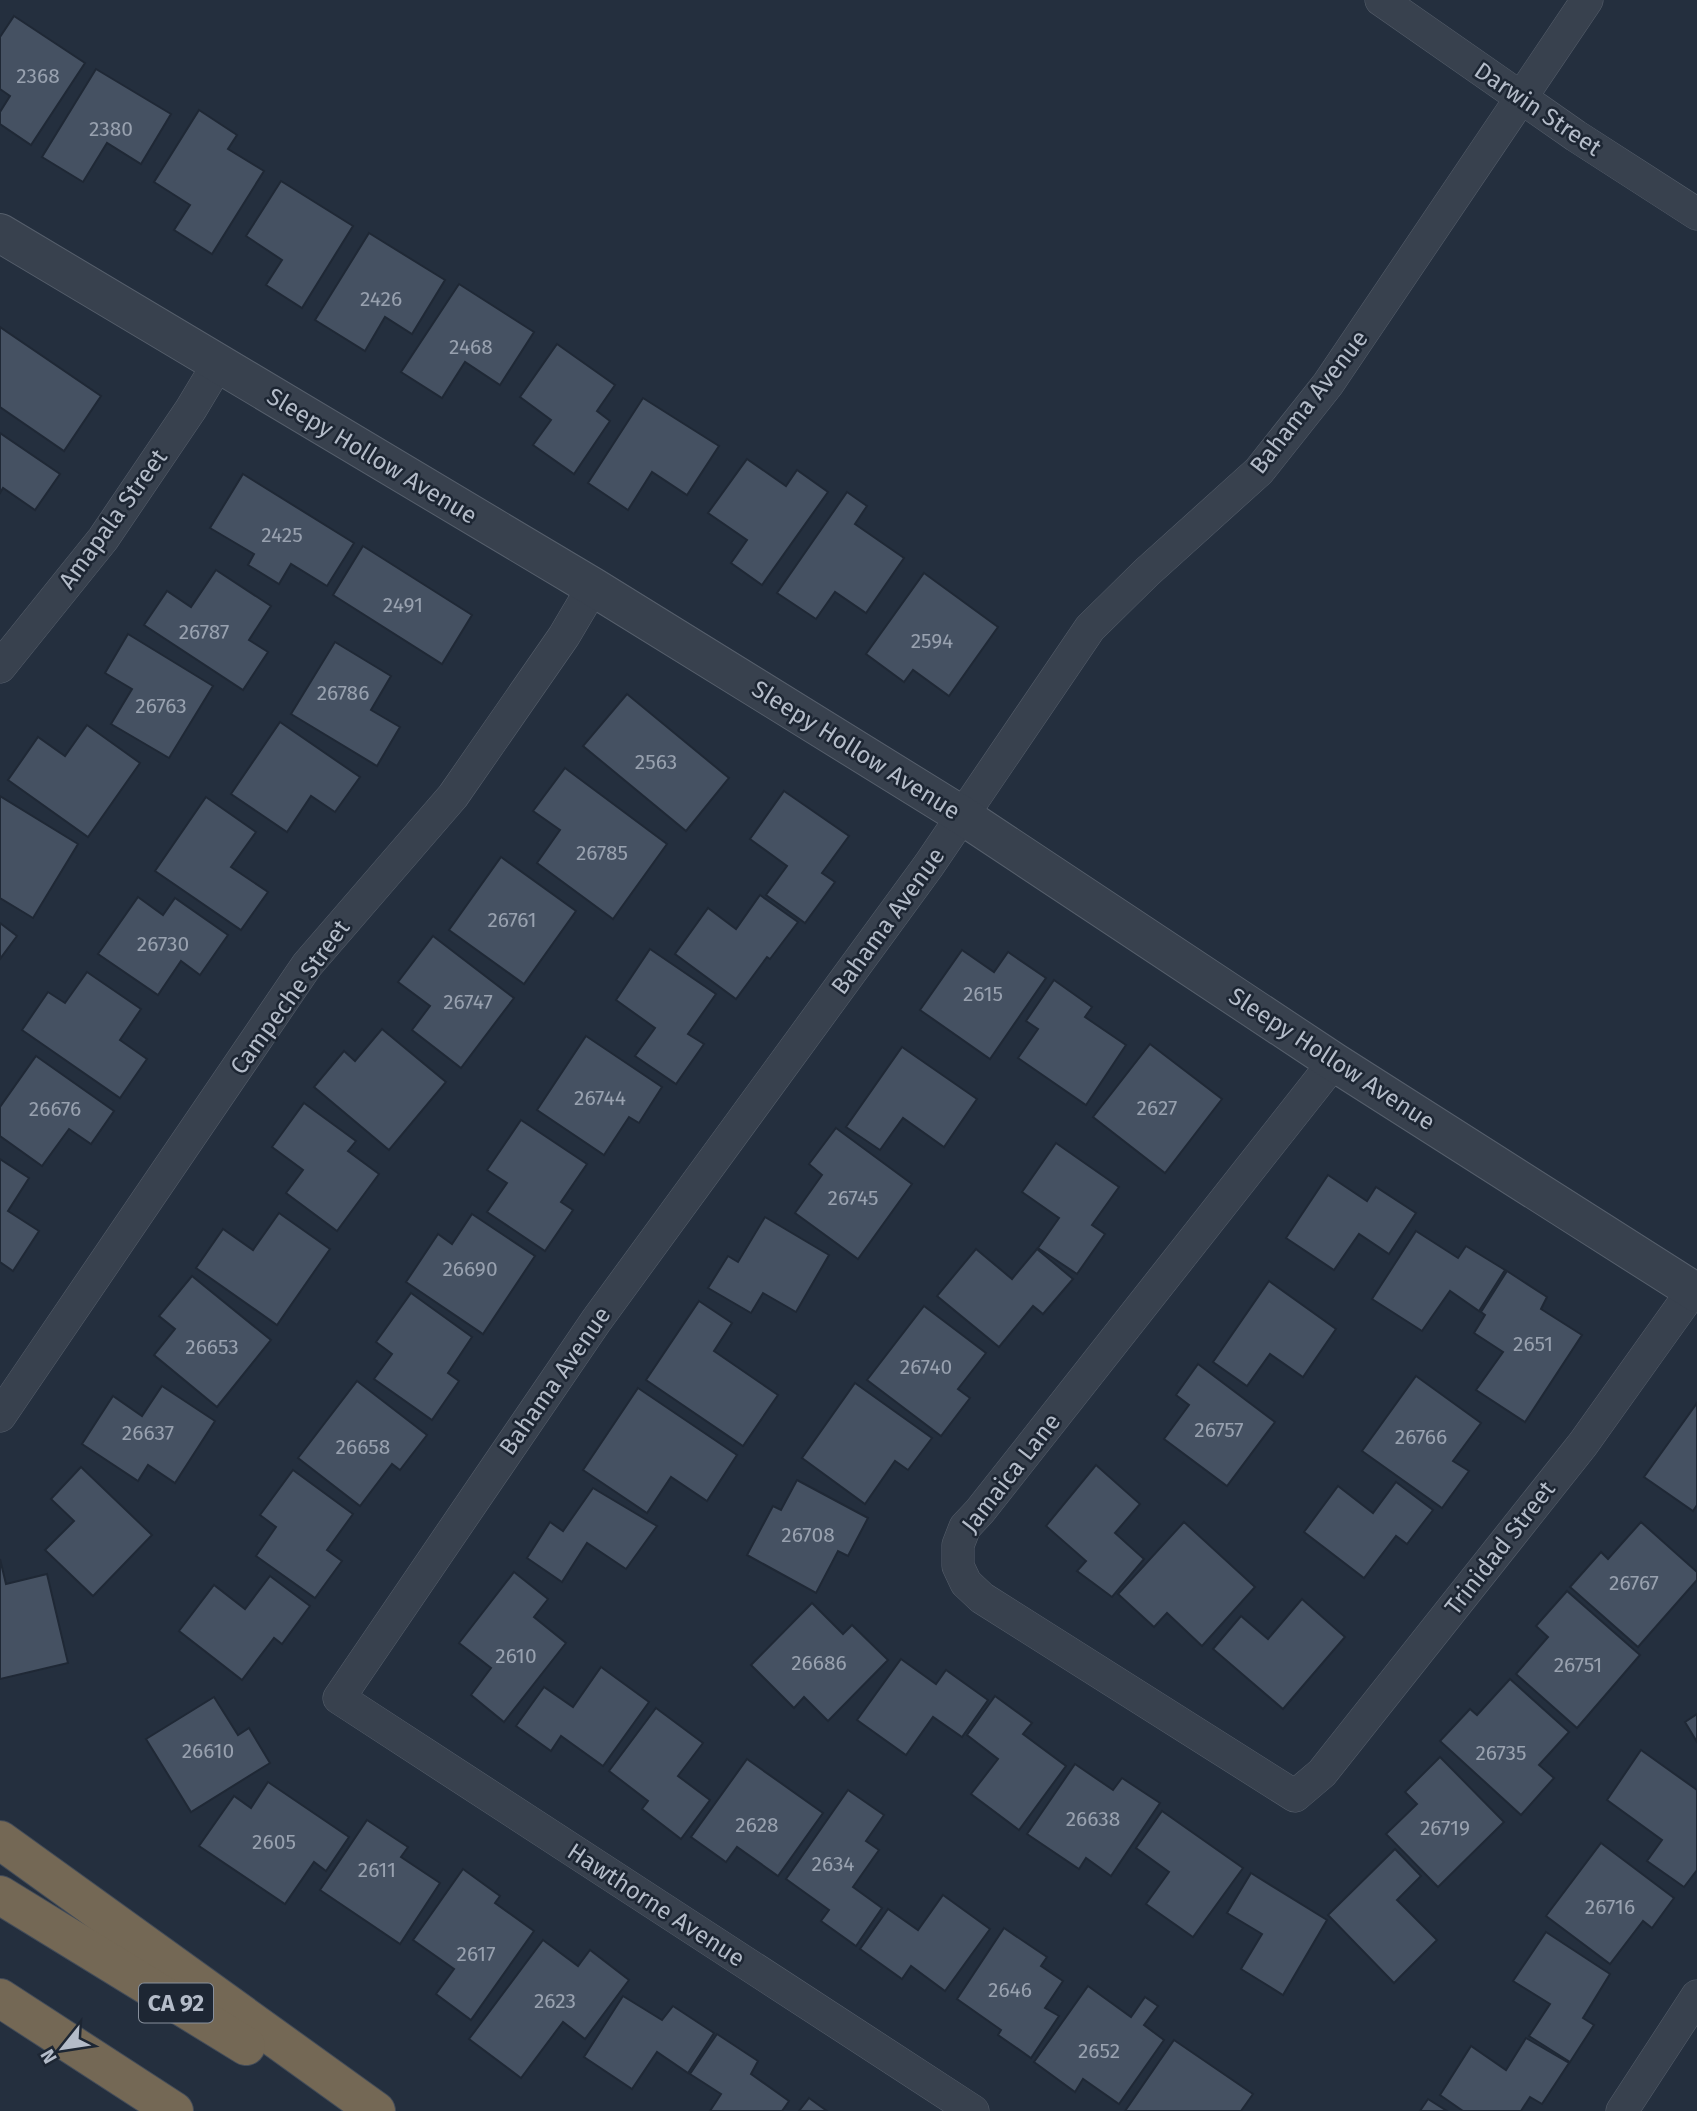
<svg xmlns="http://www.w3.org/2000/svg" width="1697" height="2111" viewBox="0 0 1697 2111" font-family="'Fira Sans',sans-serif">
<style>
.building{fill:#455162;stroke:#1f2835;stroke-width:2}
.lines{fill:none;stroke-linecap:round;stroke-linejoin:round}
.minor-casing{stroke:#565f6c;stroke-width:33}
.tertiary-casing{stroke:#565f6c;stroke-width:40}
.motorway-casing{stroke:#434c59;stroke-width:40}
.minor{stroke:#38414e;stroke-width:32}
.tertiary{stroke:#38414e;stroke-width:38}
.motorway{stroke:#746855;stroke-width:38}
.labels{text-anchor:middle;stroke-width:5;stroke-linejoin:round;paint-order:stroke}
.number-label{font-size:21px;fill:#98a1af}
.shield{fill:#1d2633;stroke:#878f9c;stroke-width:2}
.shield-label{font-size:23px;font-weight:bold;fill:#b4bcc9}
.street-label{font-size:24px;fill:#b4bcc9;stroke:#1d2633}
</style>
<rect width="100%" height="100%" fill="#242f3e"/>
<!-- building -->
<g class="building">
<polygon points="14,16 85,63 31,145 0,124 0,112 10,96 0,89 0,37"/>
<polygon points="96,69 171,114 141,164 107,143 83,182 42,157"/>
<polygon points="199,110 237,135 228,149 264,171 212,254 174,230 190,205 154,182"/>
<polygon points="281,181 353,226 302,308 266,285 282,260 246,236"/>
<polygon points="369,233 445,280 412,334 385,317 365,351 315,320"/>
<polygon points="459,284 534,332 500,385 465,362 442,398 401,372"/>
<polygon points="0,327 101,396 64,451 0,407"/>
<polygon points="557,344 615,385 597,411 610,421 574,474 533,445 551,420 520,397"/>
<polygon points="643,398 719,446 687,495 652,472 628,510 588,483"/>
<polygon points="0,433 60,474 35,510 3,488 0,493"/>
<polygon points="747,459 786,486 797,470 828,492 762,585 731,563 747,540 708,513"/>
<polygon points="243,474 354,543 327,586 291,564 279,584 248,565 254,554 210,528"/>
<polygon points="847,492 867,506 855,524 904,558 866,613 835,592 816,619 777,593"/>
<polygon points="363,546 472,615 442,664 333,595"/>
<polygon points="216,570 271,606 249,640 268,652 243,690 144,625 167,591 191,607"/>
<polygon points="924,573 998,627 949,696 913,670 904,682 866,654"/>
<polygon points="128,634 213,686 169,758 111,724 132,689 105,673"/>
<polygon points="335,642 391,676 371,710 400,727 377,766 291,714"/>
<polygon points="627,694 729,778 686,831 583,746"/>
<polygon points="280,722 360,777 335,812 311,796 287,832 231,794"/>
<polygon points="87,725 140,763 88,837 8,780 38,737 65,756"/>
<polygon points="565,768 667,844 613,919 537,863 560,830 533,811"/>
<polygon points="784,791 849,836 822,873 835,882 805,923 766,895 787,866 750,839"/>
<polygon points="0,796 78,844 33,918 0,898"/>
<polygon points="206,797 256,832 231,867 268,892 241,930 155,871"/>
<polygon points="501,857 576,911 524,984 449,930"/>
<polygon points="760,895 798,922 770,959 767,957 736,999 675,954 708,908 736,929"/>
<polygon points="138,897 163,915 175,898 228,935 200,975 181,961 158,995 98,954"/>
<polygon points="0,923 17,936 0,959"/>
<polygon points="433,936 514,998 461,1068 412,1030 430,1006 398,982"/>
<polygon points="650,949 716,994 688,1034 704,1044 676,1084 635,1056 655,1028 616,1000"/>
<polygon points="962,950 994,972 1008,952 1046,978 990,1059 920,1010"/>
<polygon points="87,972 141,1009 120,1040 147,1059 120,1098 22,1030 48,992 65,1003"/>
<polygon points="1054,980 1092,1007 1085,1017 1126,1045 1086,1105 1018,1058 1038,1029 1026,1021"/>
<polygon points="382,1029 446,1082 389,1150 314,1087 344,1051 355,1061"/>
<polygon points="586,1036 662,1087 639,1123 629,1117 604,1155 537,1110"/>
<polygon points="1150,1044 1222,1099 1165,1173 1093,1117"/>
<polygon points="902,1047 977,1099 944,1147 903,1118 880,1150 846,1127"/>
<polygon points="36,1056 114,1111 91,1144 69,1129 42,1166 0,1136 0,1107"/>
<polygon points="304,1103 356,1141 348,1151 379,1174 337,1231 286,1193 303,1170 272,1147"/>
<polygon points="521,1120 587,1164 561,1202 573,1210 545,1251 487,1212 507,1183 487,1170"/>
<polygon points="836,1128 912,1184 858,1259 795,1213 822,1175 809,1164"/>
<polygon points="1056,1143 1119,1187 1092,1225 1105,1234 1077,1274 1038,1248 1059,1218 1022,1192"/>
<polygon points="0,1159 29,1178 8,1211 39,1231 13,1271 0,1262"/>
<polygon points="1328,1175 1367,1201 1376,1187 1416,1213 1389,1254 1359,1234 1334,1270 1286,1238"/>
<polygon points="279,1213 330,1249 277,1325 196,1268 223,1229 253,1250"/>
<polygon points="472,1214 535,1256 483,1334 406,1282 438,1234 452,1244"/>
<polygon points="765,1217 829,1255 796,1312 763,1293 751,1313 708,1288 728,1256 738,1262"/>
<polygon points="1416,1231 1458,1258 1466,1246 1505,1270 1479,1311 1450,1291 1422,1331 1372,1299"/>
<polygon points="976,1249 1012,1279 1037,1249 1073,1279 1043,1314 1033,1306 999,1347 937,1296"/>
<polygon points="1507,1271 1547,1297 1541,1309 1582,1335 1525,1422 1476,1390 1503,1352 1474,1333 1485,1315 1481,1312"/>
<polygon points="192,1276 271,1340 217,1407 154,1355 175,1329 159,1316"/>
<polygon points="1269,1281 1336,1329 1303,1377 1270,1354 1247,1386 1213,1362"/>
<polygon points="411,1293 472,1337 448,1373 459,1381 432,1420 374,1379 392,1354 376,1342"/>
<polygon points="699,1301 732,1323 714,1351 778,1395 743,1446 646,1380"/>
<polygon points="924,1306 986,1353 958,1389 970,1398 941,1436 867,1380"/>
<polygon points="1198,1364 1275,1422 1227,1486 1164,1439 1189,1405 1176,1395"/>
<polygon points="1416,1376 1481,1423 1453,1461 1469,1471 1442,1508 1362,1451"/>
<polygon points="357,1381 427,1435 400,1470 392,1464 360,1506 298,1458"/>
<polygon points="855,1383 932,1438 908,1470 895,1461 865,1504 802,1458"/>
<polygon points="162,1386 215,1421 175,1483 148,1465 138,1481 82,1444 113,1396 142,1416"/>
<polygon points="638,1388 737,1455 707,1501 671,1477 647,1513 583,1470"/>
<polygon points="1697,1403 1697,1505 1693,1511 1644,1477"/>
<polygon points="1096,1465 1140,1504 1115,1533 1144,1559 1112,1597 1077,1571 1086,1561 1046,1526"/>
<polygon points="81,1467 152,1535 93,1596 45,1550 74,1521 51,1499"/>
<polygon points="293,1470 353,1514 327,1550 342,1561 315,1598 256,1556 276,1527 260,1515"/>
<polygon points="797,1480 868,1518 848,1556 838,1551 816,1593 747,1555 773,1506 781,1510"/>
<polygon points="1396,1482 1433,1510 1407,1544 1396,1536 1364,1578 1304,1532 1338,1486 1373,1513"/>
<polygon points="593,1488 657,1526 626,1569 587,1543 562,1582 527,1558 550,1522 563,1531"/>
<polygon points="1184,1522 1255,1587 1202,1646 1167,1613 1154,1627 1118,1594"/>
<polygon points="1641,1522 1697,1572 1697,1580 1638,1647 1570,1587 1601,1552 1608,1559"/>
<polygon points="0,1559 6,1584 47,1574 68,1663 0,1679"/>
<polygon points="514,1572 548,1599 534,1617 566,1643 504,1722 471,1695 491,1668 459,1643"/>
<polygon points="270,1576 310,1606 282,1644 274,1638 242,1680 179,1631 214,1585 245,1609"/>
<polygon points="1567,1591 1640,1655 1577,1728 1516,1674 1548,1637 1536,1626"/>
<polygon points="1302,1599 1345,1637 1283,1709 1213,1649 1241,1616 1268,1639"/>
<polygon points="812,1603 843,1634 852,1625 888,1660 828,1721 804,1697 794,1708 751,1665"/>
<polygon points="901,1659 936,1684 946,1670 988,1700 962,1737 933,1717 906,1755 857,1720"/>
<polygon points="601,1667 649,1702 603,1766 561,1736 551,1751 516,1726 544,1687 573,1707"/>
<polygon points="1510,1679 1569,1732 1539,1765 1554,1778 1521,1815 1440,1741 1470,1709 1477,1715"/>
<polygon points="995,1696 1032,1723 1023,1734 1066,1766 1019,1830 971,1794 998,1759 967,1735"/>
<polygon points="214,1697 238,1735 249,1728 270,1763 191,1812 146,1739"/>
<polygon points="656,1708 703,1743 678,1776 710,1800 681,1839 642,1809 648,1801 609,1771"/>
<polygon points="1697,1714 1697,1742 1685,1722"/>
<polygon points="1641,1750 1697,1790 1697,1870 1684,1887 1647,1861 1662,1840 1607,1800"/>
<polygon points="1440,1757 1504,1822 1438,1887 1386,1834 1417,1804 1405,1792"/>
<polygon points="747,1759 823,1813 778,1876 737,1847 726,1862 691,1837"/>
<polygon points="1075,1764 1113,1790 1122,1778 1160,1803 1111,1876 1086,1858 1079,1869 1027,1834"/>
<polygon points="268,1782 349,1837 326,1871 314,1862 285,1904 199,1846 234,1796 251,1808"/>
<polygon points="848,1790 884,1815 866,1841 879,1850 853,1887 882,1908 856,1946 821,1921 829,1910 786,1879"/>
<polygon points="1162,1811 1243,1868 1193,1937 1146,1904 1169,1872 1136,1848"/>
<polygon points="367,1820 408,1847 401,1857 440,1883 400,1944 320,1890"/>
<polygon points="1601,1843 1674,1898 1652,1928 1643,1921 1610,1964 1546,1916"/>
<polygon points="1395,1849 1421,1876 1397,1900 1437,1940 1394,1983 1328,1915"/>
<polygon points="463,1869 500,1896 495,1903 534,1931 471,2020 436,1994 454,1969 413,1940"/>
<polygon points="1251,1873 1327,1920 1283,1995 1241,1969 1262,1934 1227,1913"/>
<polygon points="943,1895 990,1929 945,1991 911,1966 902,1979 860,1949 888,1909 918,1930"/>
<polygon points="1004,1928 1047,1957 1041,1966 1063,1981 1045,2008 1059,2016 1031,2058 998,2035 1001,2030 957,1999"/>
<polygon points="1546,1932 1610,1974 1583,2018 1594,2025 1570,2062 1529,2036 1550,2004 1513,1981"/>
<polygon points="543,1940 578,1966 590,1950 629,1980 585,2039 563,2022 521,2078 469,2039"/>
<polygon points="1088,1986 1131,2017 1145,1997 1158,2006 1144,2025 1164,2040 1119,2104 1083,2079 1075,2092 1034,2062"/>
<polygon points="623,1996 662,2020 673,2006 714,2033 688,2073 657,2052 632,2089 584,2057"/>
<polygon points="717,2034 758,2061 751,2074 789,2101 782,2111 710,2111 721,2094 690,2074"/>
<polygon points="1526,2038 1569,2063 1542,2104 1530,2097 1521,2111 1463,2111 1440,2095 1471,2046 1506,2070"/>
<polygon points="1174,2040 1253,2094 1241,2111 1125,2111"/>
<polygon points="809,2098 827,2111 799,2111"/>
<polygon points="1428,2099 1447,2111 1420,2111"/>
</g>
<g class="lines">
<!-- minor casing -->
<g class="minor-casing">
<g id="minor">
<polyline points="1381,0 1576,136 1697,214"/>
<polyline points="0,667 103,539 191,409 218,364"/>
<polyline points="1334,1062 980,1511 965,1527 958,1545 958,1566 966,1583 982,1598 1295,1796 1322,1773 1583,1444 1693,1290"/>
<polyline points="0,1416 307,965 453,796 564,636 593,587"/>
<polyline points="973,2111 339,1698 596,1321 929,865 1090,628 1147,572 1259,471 1328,384 1587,0"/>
<polyline points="1622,2111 1697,1996"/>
</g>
</g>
<!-- tertiary casing -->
<g class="tertiary-casing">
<polyline id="tertiary" points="0,233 593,587 963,816 1334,1062 1697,1293"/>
</g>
<!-- motorway casing -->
<g class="motorway-casing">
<g id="motorway">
<polyline points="0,1840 376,2111"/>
<polyline points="0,1895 246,2046"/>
<polyline points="0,1998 174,2111"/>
</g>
</g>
<!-- minor -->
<use href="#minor" class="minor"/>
<!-- tertiary -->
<use href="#tertiary" class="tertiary"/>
<!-- motorway -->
<use href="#motorway" class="motorway"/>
</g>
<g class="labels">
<!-- number labels -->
<g class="number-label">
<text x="38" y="83">2368</text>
<text x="111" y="136">2380</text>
<text x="381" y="306">2426</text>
<text x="471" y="354">2468</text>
<text x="282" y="542">2425</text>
<text x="403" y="612">2491</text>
<text x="204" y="639">26787</text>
<text x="932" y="648">2594</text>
<text x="343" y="700">26786</text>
<text x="161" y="713">26763</text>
<text x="656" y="769">2563</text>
<text x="602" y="860">26785</text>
<text x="512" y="927">26761</text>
<text x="163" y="951">26730</text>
<text x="983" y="1001">2615</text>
<text x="468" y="1009">26747</text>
<text x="600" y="1105">26744</text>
<text x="1157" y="1115">2627</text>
<text x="55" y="1116">26676</text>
<text x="853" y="1205">26745</text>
<text x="470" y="1276">26690</text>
<text x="1533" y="1351">2651</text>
<text x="212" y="1354">26653</text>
<text x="926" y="1374">26740</text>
<text x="1219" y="1437">26757</text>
<text x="148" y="1440">26637</text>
<text x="1421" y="1444">26766</text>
<text x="363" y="1454">26658</text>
<text x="808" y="1542">26708</text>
<text x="1634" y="1590">26767</text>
<text x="516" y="1663">2610</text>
<text x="819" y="1670">26686</text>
<text x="1578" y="1672">26751</text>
<text x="208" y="1758">26610</text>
<text x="1501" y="1760">26735</text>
<text x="1093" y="1826">26638</text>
<text x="757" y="1832">2628</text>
<text x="1445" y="1835">26719</text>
<text x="274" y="1849">2605</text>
<text x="833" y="1871">2634</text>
<text x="377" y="1877">2611</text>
<text x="1610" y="1914">26716</text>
<text x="476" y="1961">2617</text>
<text x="1010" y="1997">2646</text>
<text x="555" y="2008">2623</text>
<text x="1099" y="2058">2652</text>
</g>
<!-- shield labels -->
<rect class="shield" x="139" y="1983.5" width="74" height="39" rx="5"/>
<g class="shield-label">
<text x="176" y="2011">CA 92</text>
</g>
<!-- street labels -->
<g class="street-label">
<text transform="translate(1538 109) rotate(34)" y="8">Darwin Street</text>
<text transform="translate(1309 402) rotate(-52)" y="8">Bahama Avenue</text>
<text transform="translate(372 456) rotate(31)" y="8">Sleepy Hollow Avenue</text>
<text transform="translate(113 519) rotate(-54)" y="8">Amapala Street</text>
<text transform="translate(856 750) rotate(32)" y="8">Sleepy Hollow Avenue</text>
<text transform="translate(888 921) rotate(-54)" y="8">Bahama Avenue</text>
<text transform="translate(290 997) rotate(-54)" y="8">Campeche Street</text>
<text transform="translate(1332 1059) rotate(33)" y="8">Sleepy Hollow Avenue</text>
<text transform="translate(555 1381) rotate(-55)" y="8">Bahama Avenue</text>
<text transform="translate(1011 1473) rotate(-52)" y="8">Jamaica Lane</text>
<text transform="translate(1500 1548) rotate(-52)" y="8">Trinidad Street</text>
<text transform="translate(656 1905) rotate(33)" y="8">Hawthorne Avenue</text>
</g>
</g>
<!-- north arrow -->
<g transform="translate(63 2048) rotate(240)" stroke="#1d2633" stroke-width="5" paint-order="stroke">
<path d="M0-5L12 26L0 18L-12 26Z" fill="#b4bcc9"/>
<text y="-10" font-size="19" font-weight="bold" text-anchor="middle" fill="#b4bcc9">N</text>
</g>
</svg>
